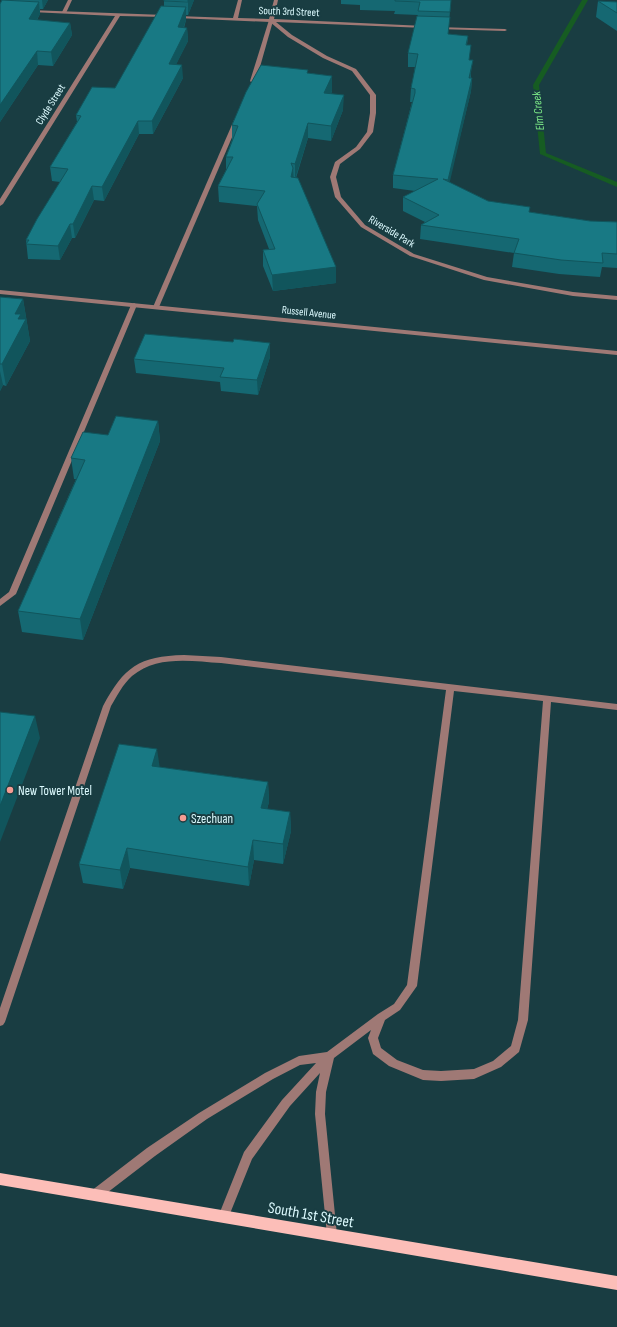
<svg xmlns="http://www.w3.org/2000/svg" width="617" height="1327" viewBox="0 0 617 1327" font-family="'Sofia Sans Condensed',sans-serif">
<style>
.lines{fill:none;stroke-linecap:round;stroke-linejoin:round}
.stream{fill:#165c22;fill-rule:evenodd}
.lane{fill:#9f7975;fill-rule:evenodd}
.street{fill:#9f7975;fill-rule:evenodd}
.primary{fill:#fcbeb8;fill-rule:evenodd}
.wall{fill:#156872}
.shaded-wall{fill:#11555c}
.building{fill:#187984;stroke:#11555c}
.poi-dot{fill:#f59c93;stroke:#193d42;stroke-width:1.5}
.labels{text-anchor:middle;stroke-width:4;stroke-linejoin:round;paint-order:stroke}
.far-street-label{font-size:11px;fill:#dcfafe;stroke:#193d42}
.far-water-label{font-size:12px;font-style:italic;fill:#7eec88;stroke:#193d42}
.poi-label{font-size:13px;fill:#dcfafe;stroke:#193d42;text-anchor:start}
.near-street-label{font-size:16px;fill:#dcfafe;stroke:#193d42}
</style>
<rect width="100%" height="100%" fill="#193d42"/>
<g class="lines">
<!-- stream -->
<polygon class="stream" points="582,0 588,0 539,85 546,153 617,182 617,187 540,154 533,85"/>
<!-- lane -->
<g class="lane">
<polygon points="68,0 72,0 66,13 62,13 62,12"/>
<polygon points="269,20 273,21 256,81 251,82 250,81"/>
<polygon points="234,120 239,121 159,307 156,309 154,308 153,307"/>
<polygon points="134,303 137,305 16,594 0,606 0,599 9,592 131,305"/>
<path d="M 184,655 L 221,657 L 617,704 L 617,710 L 551,702 L 528,1020 L 519,1052 L 501,1067 L 474,1079 L 441,1081 L 423,1080 L 389,1066 L 373,1054 L 368,1038 L 371,1030 L 334,1058 L 326,1092 L 325,1114 L 337,1235 L 336,1239 L 332,1240 L 328,1239 L 327,1235 L 315,1114 L 316,1092 L 320,1073 L 290,1106 L 252,1159 L 227,1221 L 223,1222 L 219,1221 L 218,1217 L 244,1152 L 282,1100 L 316,1063 L 300,1065 L 273,1079 L 207,1119 L 155,1156 L 99,1199 L 95,1200 L 91,1199 L 90,1195 L 91,1191 L 147,1148 L 199,1113 L 265,1073 L 299,1056 L 327,1052 L 378,1014 L 394,1004 L 407,985 L 446,690 L 221,663 C 191,661 157,655 132,676 C 123,684 117,696 111,706 L 5,1022 L 3,1025 L 0,1026 L 0,1008 L 103,706 C 124,667 139,656 184,655 ZM 454,691 L 543,701 L 518,1020 L 511,1046 L 493,1061 L 474,1069 L 441,1071 L 423,1070 L 397,1060 L 381,1048 L 378,1038 L 385,1020 L 400,1010 L 417,986 Z"/>
</g>
<!-- street -->
<g class="street">
<polygon points="238,0 242,0 238,18 269,19 274,0 278,0 274,19 425,26 427,27 425,28 276,22 292,35 327,56 356,69 376,95 376,113 373,132 360,149 340,164 336,177 341,197 365,225 414,254 487,277 573,292 617,296 617,300 573,296 484,280 410,256 361,227 335,197 330,177 335,162 356,147 367,132 370,113 370,95 352,71 323,58 288,37 270,22 177,18 175,17 177,16 233,18"/>
<polygon points="29,10 165,15 167,16 165,17 120,16 3,204 0,206 0,199 115,16 31,12 29,12"/>
<polygon points="436,27 505,29 507,30 505,31 438,29 436,28"/>
<polygon points="0,290 617,351 617,355 0,294"/>
</g>
<!-- primary -->
<polygon class="primary" points="0,1173 617,1276 617,1290 0,1185"/>
</g>
<!-- wall -->
<g class="wall">
<polygon points="2,0 48,0 43,9 40,9 40,14 37,20 70,23 72,35 53,66 38,65 0,122 0,4"/>
<polygon points="194,0 188,15 186,15 186,20 184,28 187,28 188,41 176,64 183,78 153,134 139,134 104,201 94,200 75,238 72,238 60,260 28,259 26,240 60,182 52,181 50,167 77,122 76,115 115,88 164,7 164,1"/>
<polygon points="341,0 451,0 448,34 468,36 467,45 471,73 471,78 472,78 471,91 449,182 488,201 530,212 590,221 617,222 617,268 602,267 600,277 559,274 512,267 514,253 420,239 421,225 425,222 403,211 403,197 415,191 393,188 393,175 412,102 410,102 411,88 415,67 408,67 408,53 418,15 394,14 395,11 360,10 360,5 341,4"/>
<polygon points="598,1 617,2 617,31 596,17"/>
<polygon points="308,73 332,76 332,91 331,94 343,110 331,141 308,138 296,178 336,283 273,291 263,266 263,250 269,249 258,220 257,206 219,202 218,186 226,170 226,157 232,140 232,125"/>
<polygon points="0,297 23,299 30,341 6,386 3,385 0,391"/>
<polygon points="270,357 258,395 221,391 220,382 136,373 134,359"/>
<polygon points="158,421 160,441 83,640 22,632 18,611 76,479 74,479 71,458 108,435"/>
<polygon points="159,767 268,782 269,802 267,809 290,812 291,831 283,864 254,860 249,886 130,868 123,889 83,883 79,864"/>
</g>
<!-- shaded-wall -->
<g class="shaded-wall">
<polygon points="42,0 48,0 43,9"/>
<polygon points="188,0 194,0 188,15"/>
<polygon points="39,2 40,14 30,32 29,19"/>
<polygon points="186,7 186,20 179,40 178,27"/>
<polygon points="70,23 72,35 53,66 51,52"/>
<polygon points="187,28 188,41 170,77 169,64"/>
<polygon points="37,51 38,65 0,122 0,105"/>
<polygon points="473,60 471,73 468,91 469,78"/>
<polygon points="182,65 183,78 153,134 152,121"/>
<polygon points="332,76 332,91 324,108 324,93"/>
<polygon points="472,78 471,91 447,194 448,180"/>
<polygon points="344,95 343,110 331,141 331,126"/>
<polygon points="138,121 139,134 104,201 102,187"/>
<polygon points="308,123 308,138 295,179 295,164"/>
<polygon points="293,168 294,184 291,177"/>
<polygon points="92,186 94,200 75,238 73,224"/>
<polygon points="70,224 72,238 60,260 58,246"/>
<polygon points="336,267 336,283 273,291 272,275"/>
<polygon points="23,299 30,341 6,386 2,364 15,314"/>
<polygon points="270,343 270,357 258,395 257,380"/>
<polygon points="0,371 3,385 0,391"/>
<polygon points="158,421 160,441 83,640 80,619"/>
<polygon points="35,716 40,738 0,842 0,806"/>
<polygon points="157,749 160,769 152,766"/>
<polygon points="268,782 269,802 262,827 261,808"/>
<polygon points="290,812 291,831 283,864 283,844"/>
<polygon points="253,840 254,860 249,886 248,867"/>
<polygon points="127,848 130,868 123,889 120,870"/>
</g>
<!-- building -->
<g class="building">
<polygon points="2,0 39,2 29,19 70,23 51,52 37,51 0,105 0,4"/>
<polygon points="164,0 188,0 188,2 164,1"/>
<polygon points="395,0 451,0 450,12 418,11 420,2 395,1"/>
<polygon points="598,1 617,2 617,13"/>
<polygon points="161,6 186,7 178,27 187,28 169,64 182,65 152,121 138,121 102,187 92,186 73,224 70,224 58,246 26,244 29,240 26,240 37,219 68,169 50,167 81,116 76,115 92,87 115,88"/>
<polygon points="417,16 450,17 448,34 468,36 466,45 471,45 469,60 473,60 469,78 472,78 448,180 443,179 488,201 530,207 529,212 590,221 617,222 617,254 602,253 603,263 561,260 514,253 519,239 421,225 439,215 403,197 438,179 393,175 415,93 415,89 411,88 418,54 408,53"/>
<polygon points="261,65 308,70 307,73 332,76 324,93 344,95 331,126 308,123 295,164 291,163 293,168 291,177 298,178 336,267 272,275 263,250 275,249 257,204 265,191 218,186 233,157 226,157 238,126 232,125 246,92"/>
<polygon points="0,297 23,299 15,314 21,314 18,319 26,319 2,364 0,364"/>
<polygon points="145,334 233,342 234,339 270,343 257,380 220,377 224,368 134,359"/>
<polygon points="116,416 158,421 80,619 18,611 85,460 71,458 83,432 108,435"/>
<polygon points="0,712 35,716 0,806"/>
<polygon points="119,744 157,749 152,766 268,782 261,808 290,812 283,844 253,840 248,867 127,848 120,870 79,864"/>
</g>
<!-- markers -->
<g class="poi-dot">
<circle cx="10" cy="790" r="4"/>
<circle cx="183" cy="818" r="4"/>
</g>
<g class="labels">
<!-- far-street labels -->
<g class="far-street-label">
<text transform="translate(289 11) rotate(2)" y="4">South 3rd Street</text>
<text transform="translate(50 104) rotate(-58)" y="4">Clyde Street</text>
<text transform="translate(392 231) rotate(31)" y="4">Riverside Park</text>
<text transform="translate(309 312) rotate(6)" y="4">Russell Avenue</text>
</g>
<!-- far-water labels -->
<g class="far-water-label">
<text transform="translate(538 111) rotate(-96)" y="4">Elm Creek</text>
</g>
<!-- poi labels -->
<g class="poi-label">
<text x="18" y="795">New Tower Motel</text>
<text x="191" y="823">Szechuan</text>
</g>
<!-- near-street labels -->
<g class="near-street-label">
<text transform="translate(311 1214) rotate(10)" y="6">South 1st Street</text>
</g>
</g>
</svg>
